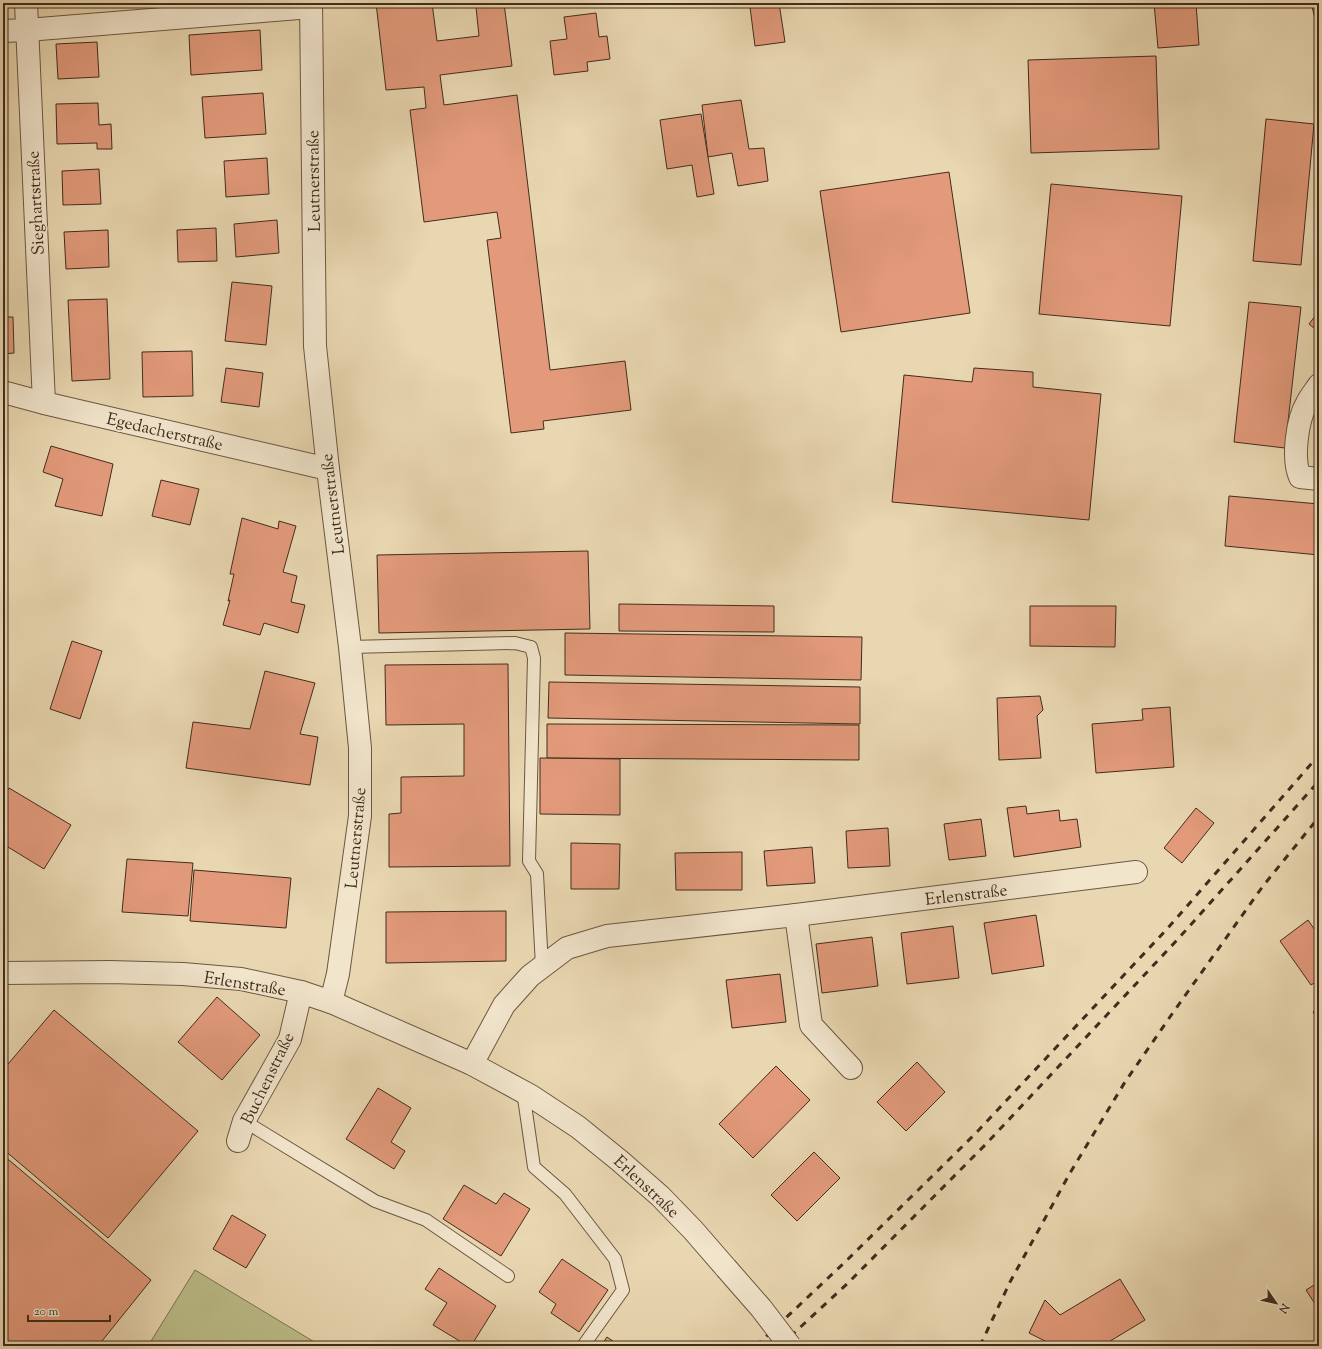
<svg xmlns="http://www.w3.org/2000/svg" width="1322" height="1349" viewBox="0 0 1322 1349" font-family="'Sorts Mill Goudy',serif">
<style>
.green{fill:#bbbd88;stroke:#7e7452}
.building{fill:#e29a7b;stroke:#422c1d}
.lines{fill:none;stroke-linecap:round;stroke-linejoin:round}
.service-casing{stroke:#6c5742;stroke-width:14}
.minor-casing{stroke:#6c5742;stroke-width:24}
.service{stroke:#f1e5cc;stroke-width:12}
.minor{stroke:#f1e5cc;stroke-width:22}
.rail{stroke:#422c1d;stroke-width:3;stroke-dasharray:7 7;stroke-linecap:butt}
.minor-bridge-casing{stroke:#6c5742;stroke-width:24;stroke-linecap:butt}
.minor-bridge{stroke:#f1e5cc;stroke-width:22}
.labels{text-anchor:middle;stroke-width:3.5;stroke-linejoin:round;paint-order:stroke}
.street-label{font-size:17px;fill:#422c1d;stroke:#f1e5cc}
</style>
<rect width="100%" height="100%" fill="#e9d7b1"/>
<filter id="stains"><feTurbulence type="fractalNoise" baseFrequency=".005" numOctaves="4"/><feColorMatrix values="0 0 0 0 .2 0 0 0 0 .09 0 0 0 0 .02 0 0 0 .5 -.17"/></filter>
<radialGradient id="worn" r=".72"><stop offset=".6" stop-color="#630" stop-opacity="0"/><stop offset="1" stop-color="#630" stop-opacity=".3"/></radialGradient>
<!-- green -->
<polygon class="green" points="195,1270 321,1346 148,1346"/>
<!-- building -->
<g class="building">
<polygon points="376,3 432,3 437,41 479,36 476,7 504,3 512,66 440,75 444,105 517,95 550,370 625,361 631,410 543,421 544,429 511,433 487,240 501,238 497,212 424,222 410,110 426,108 424,87 386,90"/>
<polygon points="779,3 785,42 755,46 750,7"/>
<polygon points="1154,3 1196,3 1199,45 1158,48"/>
<polygon points="1311,3 1319,3 1319,34"/>
<polygon points="596,13 599,37 607,36 610,59 587,62 588,71 554,75 550,41 567,39 564,17"/>
<polygon points="260,30 262,70 191,75 189,35"/>
<polygon points="97,42 99,77 58,79 56,44"/>
<polygon points="1156,56 1159,149 1031,153 1028,60"/>
<polygon points="263,93 266,134 205,138 202,97"/>
<polygon points="741,100 749,149 764,148 768,181 738,186 732,153 708,157 702,105"/>
<polygon points="98,103 99,125 111,124 112,149 97,149 97,143 57,144 56,104"/>
<polygon points="3,113 4,113 6,146 3,146"/>
<polygon points="701,114 714,194 697,197 692,165 667,169 660,120"/>
<polygon points="1266,119 1314,124 1301,265 1253,261"/>
<polygon points="267,158 269,194 226,197 224,161"/>
<polygon points="99,169 101,204 63,205 62,171"/>
<polygon points="949,172 970,313 841,332 820,191"/>
<polygon points="1051,184 1182,196 1170,326 1039,314"/>
<polygon points="3,185 6,185 7,224 3,224"/>
<polygon points="277,220 279,253 236,257 234,224"/>
<polygon points="216,228 217,261 178,262 177,230"/>
<polygon points="108,230 109,267 66,269 64,232"/>
<polygon points="232,282 272,286 266,345 225,341"/>
<polygon points="107,299 110,379 72,381 68,300"/>
<polygon points="1249,302 1301,307 1285,448 1234,442"/>
<polygon points="1319,311 1319,332 1309,324"/>
<polygon points="3,317 13,317 14,353 3,354"/>
<polygon points="192,351 193,396 143,397 142,352"/>
<polygon points="226,368 263,373 259,407 221,402"/>
<polygon points="974,368 1033,372 1033,387 1101,394 1089,520 892,502 904,375 972,382"/>
<polygon points="51,446 113,464 102,516 55,506 63,479 43,472"/>
<polygon points="161,480 199,489 190,525 152,516"/>
<polygon points="1229,496 1319,504 1319,555 1225,546"/>
<polygon points="242,518 278,529 279,521 296,526 283,572 297,576 291,602 305,605 298,633 264,623 260,635 223,625 230,600 228,601 234,574 230,574"/>
<polygon points="588,551 590,629 379,633 377,555"/>
<polygon points="619,604 774,606 774,632 619,631"/>
<polygon points="1030,606 1116,606 1115,647 1030,646"/>
<polygon points="565,633 862,637 861,680 565,675"/>
<polygon points="72,641 102,651 80,719 50,709"/>
<polygon points="508,664 510,866 389,867 389,814 401,813 401,777 464,776 464,724 386,725 385,665"/>
<polygon points="265,671 315,683 300,734 318,737 310,785 186,768 193,722 250,729"/>
<polygon points="549,682 860,687 860,724 548,718"/>
<polygon points="1040,696 1043,710 1037,716 1041,758 999,760 997,698"/>
<polygon points="1170,707 1174,767 1096,773 1092,724 1143,720 1142,709"/>
<polygon points="547,724 859,725 859,760 547,758"/>
<polygon points="540,758 620,759 620,815 540,814"/>
<polygon points="9,788 71,825 44,869 3,844 3,798"/>
<polygon points="1026,806 1027,814 1059,810 1060,821 1077,819 1081,847 1014,857 1007,808"/>
<polygon points="1196,808 1214,823 1182,863 1164,848"/>
<polygon points="981,819 986,856 949,860 944,824"/>
<polygon points="888,828 890,866 848,868 846,831"/>
<polygon points="571,843 620,844 619,889 571,889"/>
<polygon points="812,847 815,883 767,886 764,851"/>
<polygon points="742,852 742,890 676,890 675,853"/>
<polygon points="127,859 193,863 188,916 122,912"/>
<polygon points="194,870 291,878 286,928 190,921"/>
<polygon points="506,911 506,961 386,963 386,912"/>
<polygon points="1036,915 1044,966 992,974 984,923"/>
<polygon points="1308,920 1319,936 1319,980 1311,985 1280,941"/>
<polygon points="953,926 959,978 907,984 901,933"/>
<polygon points="872,937 878,986 822,993 816,944"/>
<polygon points="780,974 786,1022 732,1028 726,980"/>
<polygon points="217,997 260,1035 222,1080 178,1042"/>
<polygon points="1319,1008 1319,1021 1313,1012"/>
<polygon points="54,1010 198,1131 108,1238 3,1149 3,1070"/>
<polygon points="917,1062 945,1092 906,1131 877,1102"/>
<polygon points="776,1066 810,1100 753,1158 719,1124"/>
<polygon points="378,1088 411,1108 391,1142 405,1151 394,1169 346,1139"/>
<polygon points="814,1152 840,1178 797,1221 771,1195"/>
<polygon points="3,1155 151,1280 98,1346 3,1346"/>
<polygon points="464,1185 496,1204 504,1193 530,1209 501,1256 443,1219"/>
<polygon points="232,1215 266,1235 246,1268 213,1249"/>
<polygon points="562,1259 608,1290 579,1332 551,1313 556,1304 539,1292"/>
<polygon points="439,1268 496,1306 471,1346 468,1346 433,1325 447,1303 425,1289"/>
<polygon points="1120,1279 1145,1320 1102,1346 1055,1346 1029,1333 1045,1300 1060,1315"/>
<polygon points="1319,1282 1319,1310 1306,1290"/>
<polygon points="607,1337 620,1346 601,1346"/>
</g>
<g class="lines">
<!-- service casing -->
<g class="service-casing">
<g id="service">
<polyline points="350,647 515,643 531,647 534,658 529,861 537,874 542,966"/>
<polyline points="523,1091 534,1167 565,1194 615,1259 623,1290 583,1346"/>
<polyline points="244,1121 375,1201 426,1220 508,1276"/>
</g>
</g>
<!-- minor casing -->
<g class="minor-casing">
<g id="minor">
<polyline points="26,3 44,403"/>
<polyline points="311,3 315,346 328,469 350,647 360,748 360,816 338,974 331,1002"/>
<polyline points="3,31 27,30 311,7"/>
<path d="M 1319,385 C 1315,391 1310,397 1307,403 C 1297,420 1292,459 1300,477 L 1319,479"/>
<polyline points="3,392 44,403 328,469"/>
<polyline points="796,915 811,1025 851,1068"/>
<polyline points="3,973 110,972 183,974 241,979 301,992 331,1002 472,1064 531,1096 578,1127 620,1161 660,1196 693,1230 726,1268"/>
<polyline points="472,1064 504,1005 530,976 567,948 607,936 796,915 1136,872"/>
<polyline points="238,1141 244,1121 290,1039 301,992"/>
</g>
</g>
<!-- service -->
<use href="#service" class="service"/>
<!-- minor -->
<use href="#minor" class="minor"/>
<!-- rail -->
<g class="rail">
<polyline points="756,1346 844,1263 975,1134 1167,929 1319,755"/>
<polyline points="780,1346 847,1284 986,1144 1178,939 1319,781"/>
<polyline points="980,1346 1010,1282 1070,1173 1125,1082 1172,1014 1263,886 1319,817"/>
</g>
<!-- minor-bridge casing -->
<g class="minor-bridge-casing">
<polyline id="minor-bridge" points="726,1268 761,1308 790,1346"/>
</g>
<!-- minor-bridge -->
<use href="#minor-bridge" class="minor-bridge"/>
</g>
<g class="labels">
<!-- street labels -->
<g class="street-label">
<text transform="translate(313 181) rotate(-91)" y="6">Leutnerstraße</text>
<text transform="translate(35 203) rotate(-93)" y="6">Sieghartstraße</text>
<text transform="translate(165 431) rotate(13)" y="6">Egedacherstraße</text>
<text transform="translate(332 504) rotate(-97)" y="6">Leutnerstraße</text>
<text transform="translate(355 838) rotate(-85)" y="6">Leutnerstraße</text>
<text transform="translate(966 894) rotate(-7)" y="6">Erlenstraße</text>
<text transform="translate(245 983) rotate(9)" y="6">Erlenstraße</text>
<text transform="translate(267 1078) rotate(-64)" y="6">Buchenstraße</text>
<text transform="translate(647 1186) rotate(43)" y="6">Erlenstraße</text>
</g>
</g>
<!-- margin -->
<rect width="1322" height="1349" fill="none" stroke="#e9d7b1" stroke-width="16"/>
<rect x="4" y="4" width="1314" height="1341" fill="none" stroke="#422c1d" stroke-width="2"/>
<rect x="8" y="8" width="1306" height="1333" fill="none" stroke="#422c1d"/>
<!-- north arrow -->
<g transform="translate(1276 1303) rotate(124)" stroke="#f1e5cc" stroke-width="3" paint-order="stroke">
<path d="M0-3L7 15L0 10L-7 15Z" fill="#422c1d"/>
<text y="-6" font-size="11" font-weight="bold" text-anchor="middle" fill="#422c1d">N</text>
</g>
<!-- scale -->
<path d="M28 1315v6h82v-6" fill="none" stroke="#422c1d" stroke-width="2"/>
<text x="34" y="1315" font-size="12" fill="#422c1d" stroke="#f1e5cc" stroke-width="3" paint-order="stroke">20 m</text>
<rect width="100%" height="100%" filter="url(#stains)"/>
<rect width="100%" height="100%" fill="url(#worn)"/>
</svg>
